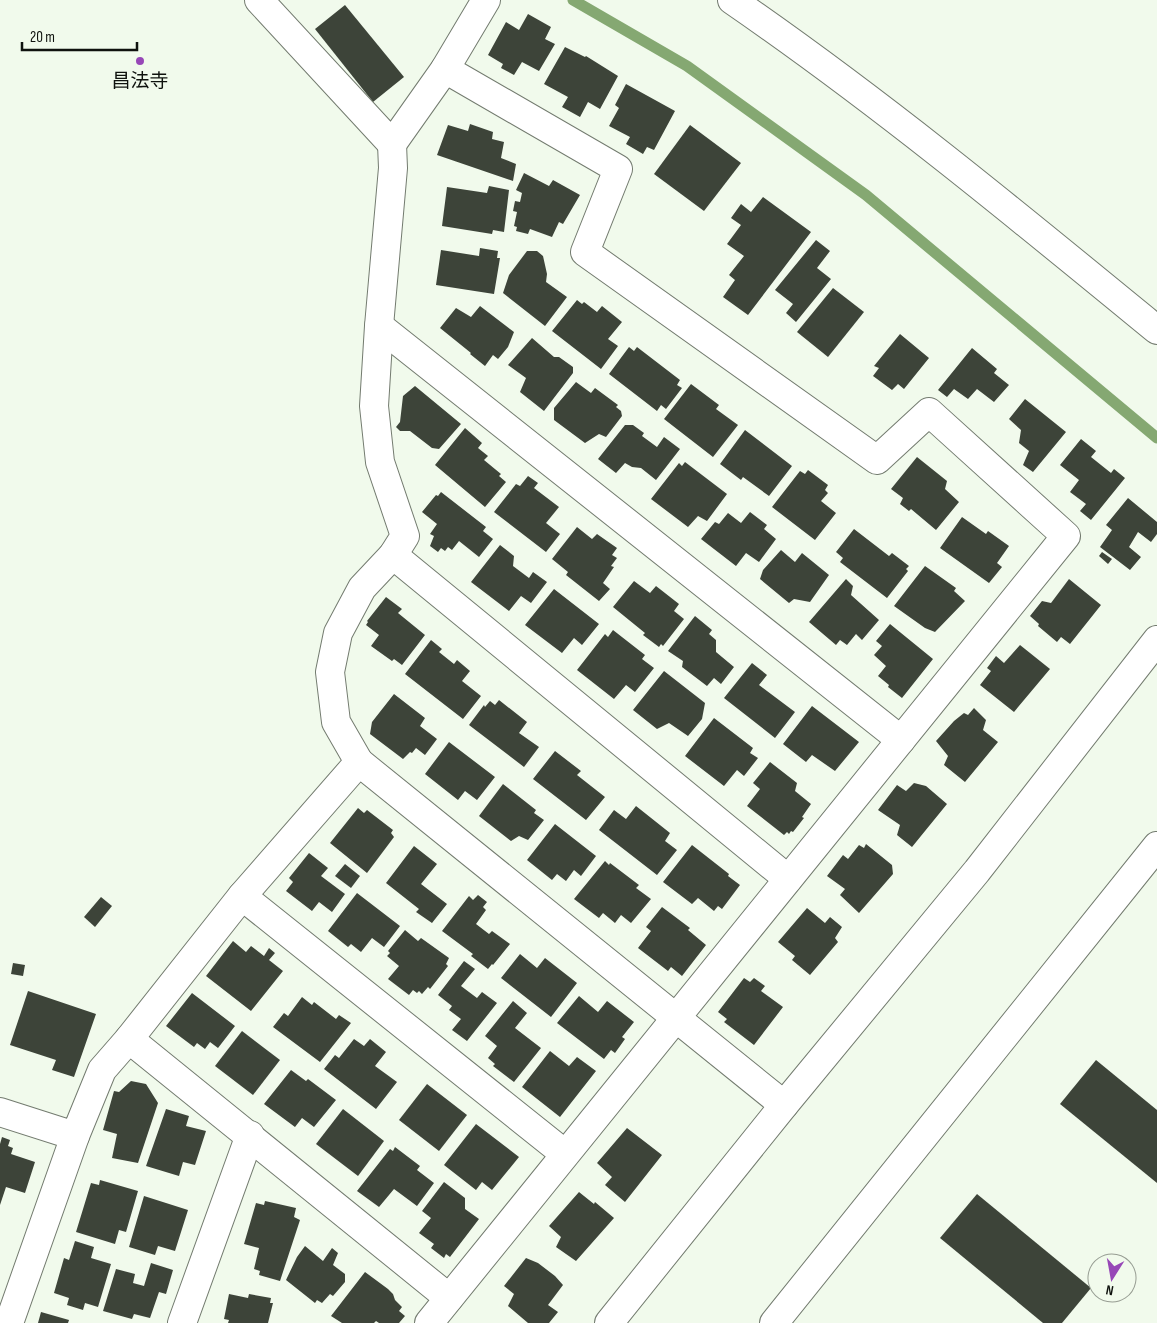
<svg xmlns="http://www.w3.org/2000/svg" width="1157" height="1323" viewBox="0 0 1157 1323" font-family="'Sofia Sans Condensed','Noto Sans JP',sans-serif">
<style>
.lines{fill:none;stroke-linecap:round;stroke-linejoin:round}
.stream{stroke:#85a872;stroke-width:11}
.building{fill:#3d4439}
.minor-casing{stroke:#737b6f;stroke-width:30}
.minor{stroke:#fff;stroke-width:28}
.poi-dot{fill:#9747b7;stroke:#f1faec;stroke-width:2}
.labels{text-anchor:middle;stroke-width:5;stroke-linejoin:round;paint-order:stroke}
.poi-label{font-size:19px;fill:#0f120e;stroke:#f1faec}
</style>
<rect width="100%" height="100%" fill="#f1faec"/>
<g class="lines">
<!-- stream -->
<polyline class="stream" points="573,0 687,66 866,195 1157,438"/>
</g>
<!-- building -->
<g class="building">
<polygon points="345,5 404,77 373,102 315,29"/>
<polygon points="528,14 551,27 545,39 555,44 539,71 522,62 514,75 501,68 503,64 488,55 506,22 519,30"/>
<polygon points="565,47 585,57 586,56 618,76 600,109 588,102 580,117 562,107 568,97 544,84"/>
<polygon points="626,84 675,111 654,150 647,147 643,154 626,144 630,137 609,126 619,108 615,105"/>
<polygon points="470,124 493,132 492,139 504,142 501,158 516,164 513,181 437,155 448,125 468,131"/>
<polygon points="690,125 741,163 704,211 654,174"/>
<polygon points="524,173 549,186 553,180 580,195 563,224 559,222 552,237 530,229 528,234 516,231 517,227 514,226 517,212 513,211 515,201 520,202 522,193 516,190"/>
<polygon points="489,186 509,190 504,232 493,230 492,234 442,226 447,187 487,193"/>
<polygon points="763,197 811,232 748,315 723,297 735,280 729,275 744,256 727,244 741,225 731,218 741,204 751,212"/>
<polygon points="816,240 830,251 817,268 831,279 796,322 786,313 793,304 775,290"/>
<polygon points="480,248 498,251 497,258 500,258 494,294 436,285 441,250 479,256"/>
<polygon points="527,251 537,251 543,256 547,274 546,282 567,297 545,326 503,293 509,275"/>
<polygon points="833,288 864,312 828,357 797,332"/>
<polygon points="577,300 582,304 584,302 597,312 602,306 622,322 608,339 618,346 601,369 552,331"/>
<polygon points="480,306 514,332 508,347 498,359 493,355 485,366 470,354 471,353 440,328 456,308 471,317"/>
<polygon points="900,334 929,358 904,389 898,384 892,390 873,376 879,368 874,366"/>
<polygon points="532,338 554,357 559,357 573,367 573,373 544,411 520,392 526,378 508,365"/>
<polygon points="629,347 634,351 637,347 680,380 677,385 682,388 666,409 661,405 657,411 609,374"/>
<polygon points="972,348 997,369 994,373 1009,385 994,402 977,389 968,399 954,389 947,397 938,390"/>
<polygon points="576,382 591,393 595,388 618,405 616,407 621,411 622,416 606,437 599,434 585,443 554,420 554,408"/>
<polygon points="691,384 719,405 716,409 738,425 713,457 664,419"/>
<polygon points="415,386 461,424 439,449 432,448 410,431 400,431 396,427 400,422 403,396"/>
<polygon points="1025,399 1066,432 1033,472 1023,465 1029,451 1019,443 1021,430 1009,419"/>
<polygon points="625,425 633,425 644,433 642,436 657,447 664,437 680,449 656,480 641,468 632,467 625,463 616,473 598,459"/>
<polygon points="465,428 482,443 478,448 488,456 484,460 501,474 499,476 506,482 485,507 435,465"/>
<polygon points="745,430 792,466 769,496 743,477 741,480 720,464"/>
<polygon points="1081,439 1096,451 1091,457 1111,473 1114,469 1125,478 1091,520 1080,511 1086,504 1070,492 1079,480 1060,465"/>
<polygon points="917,457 947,481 945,489 959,502 936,530 911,509 909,511 900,504 903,498 891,489"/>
<polygon points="685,462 727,494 707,521 698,516 688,527 651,499 679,463 682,466"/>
<polygon points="808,470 828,485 825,490 828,493 821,501 836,513 815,540 772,507 800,471 805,474"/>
<polygon points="528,476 538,483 534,488 559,507 546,523 560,534 546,552 494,512 516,484 520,486"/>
<polygon points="441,492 486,527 483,531 493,539 479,557 459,541 452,550 448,547 445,551 441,548 438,552 430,546 434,536 430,534 437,524 422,512 436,495 438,496"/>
<polygon points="1128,498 1157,522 1157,534 1151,542 1138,532 1129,547 1141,557 1130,570 1100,547 1112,530 1106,525"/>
<polygon points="750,512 767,525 764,529 776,539 759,562 746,553 736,566 701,539 715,522 719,524 728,513 741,523"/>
<polygon points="962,517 986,534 988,531 1009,546 997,563 1002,567 989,583 940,548"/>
<polygon points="577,527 592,539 597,534 617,548 612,555 617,558 611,566 614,567 603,583 610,589 599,601 566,575 568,572 552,559"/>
<polygon points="854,529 889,556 892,553 909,566 906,569 908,571 887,598 840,562 843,558 836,552"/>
<polygon points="500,545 514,556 513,566 529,578 533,572 547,582 531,603 521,596 509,611 471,582"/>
<polygon points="781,550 795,562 802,553 829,575 810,602 794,599 789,603 760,579 763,570"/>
<polygon points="1102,552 1112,559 1108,564 1099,556"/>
<polygon points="925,566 956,588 954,591 965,601 935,632 925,628 894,606"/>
<polygon points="846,579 853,586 851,595 879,620 862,640 856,634 847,645 840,640 836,645 809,622"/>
<polygon points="1069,579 1101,605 1070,644 1061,637 1057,642 1038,626 1039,624 1030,616 1042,601 1051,603"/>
<polygon points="634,581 650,593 656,586 679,604 674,611 684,619 663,646 661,644 659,647 643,635 645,633 613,607"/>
<polygon points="554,589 599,624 582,645 574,638 562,653 525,625"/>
<polygon points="386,597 402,609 398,613 425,635 402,665 394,659 392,661 371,646 379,635 366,625 368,622 367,621"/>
<polygon points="695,616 712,630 709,634 716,640 716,652 734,667 721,684 714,678 707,686 682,667 683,661 668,651"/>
<polygon points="890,624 933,659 902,698 888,687 889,685 878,676 886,666 874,655 882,646 876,641"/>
<polygon points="613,630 645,655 642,659 654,668 635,692 626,685 614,699 577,670 605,634 608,637"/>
<polygon points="431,640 442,649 439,652 454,664 457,660 470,671 462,681 481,696 463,719 405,674"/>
<polygon points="1020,645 1050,669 1014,712 980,685 991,671 987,668 996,656 1004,663"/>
<polygon points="752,663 767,675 759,685 795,712 775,738 724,698"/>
<polygon points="664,671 705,703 702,719 688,736 669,723 657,729 633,710"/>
<polygon points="394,694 425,718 420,726 437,739 425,755 416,748 412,753 410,752 403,759 370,734 372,722"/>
<polygon points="499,700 527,722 519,733 539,747 524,767 469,725 484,705 485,707 490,701 495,705"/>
<polygon points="812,706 859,742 835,771 812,755 806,762 783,744"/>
<polygon points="974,708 986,720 983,730 998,742 965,782 944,765 948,756 936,741 954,721 964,713 968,715"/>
<polygon points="714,718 753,748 750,753 758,758 744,776 737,770 724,786 685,756"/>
<polygon points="449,742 495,777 477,800 465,791 458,800 425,774"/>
<polygon points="555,751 581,771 577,775 605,797 586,820 533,779"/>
<polygon points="770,762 797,783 795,791 811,804 802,817 804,818 793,832 791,831 789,834 787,832 784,835 747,806 760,789 753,783"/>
<polygon points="914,783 926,786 947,804 912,847 897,835 900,825 878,810 897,785 906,791"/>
<polygon points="503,784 536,810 534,813 544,820 528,840 519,836 511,841 479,816"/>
<polygon points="636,806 670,833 665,841 677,850 657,875 599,830 614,810 626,819"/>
<polygon points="358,808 364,813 367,810 393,830 391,833 394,837 367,873 330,843"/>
<polygon points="555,824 596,856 581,876 574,870 566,881 557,874 552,880 527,860"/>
<polygon points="866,844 892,865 893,874 859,913 840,895 845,889 827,876 843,855 848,859 859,845 864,848"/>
<polygon points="692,845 729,874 728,876 740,885 722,909 718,906 714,911 698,898 692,904 663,882"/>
<polygon points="414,846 437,864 421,884 447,904 432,923 416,912 419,909 386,883"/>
<polygon points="309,853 328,868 321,876 345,894 332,912 319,902 312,911 286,891 293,882 289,878"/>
<polygon points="605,861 609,865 610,863 639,885 636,888 651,899 631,923 621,915 615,923 603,913 599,918 574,899"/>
<polygon points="345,864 360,876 351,888 335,876"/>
<polygon points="357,893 400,926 384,947 372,938 361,952 351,944 348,947 328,931"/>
<polygon points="478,895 487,902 483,907 486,910 476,924 489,934 492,931 510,944 493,965 492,964 488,969 471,956 473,954 442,931 469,896 473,900"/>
<polygon points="101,897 112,906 95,927 84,917"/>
<polygon points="662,907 690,928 688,930 706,945 682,976 671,967 668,971 638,948 651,931 646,927"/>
<polygon points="807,908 825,923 830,917 842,927 835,938 838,942 810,975 792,960 795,956 778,942"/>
<polygon points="405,930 418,941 421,938 449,958 446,964 448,966 430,989 428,987 422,994 419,991 417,993 413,990 409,995 388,979 399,966 387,956 390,953 388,951"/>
<polygon points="233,941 246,952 251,946 264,956 269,948 275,953 269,960 283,971 251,1011 206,976"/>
<polygon points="520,954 537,968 545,958 577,983 551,1017 501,978"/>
<polygon points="464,961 475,969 461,986 477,998 482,992 497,1003 467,1041 452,1030 461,1019 449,1010 452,1006 438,995"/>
<polygon points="13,963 25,965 23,976 11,974"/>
<polygon points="744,978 750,982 754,978 765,986 761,991 783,1007 754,1045 724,1022 727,1019 718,1012"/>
<polygon points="28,991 96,1014 74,1077 52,1070 56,1060 10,1045"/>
<polygon points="192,993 235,1026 218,1048 210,1042 205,1049 197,1043 194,1047 166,1026"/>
<polygon points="579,996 598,1012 607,1001 634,1022 622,1037 625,1039 615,1053 611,1050 604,1059 557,1023"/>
<polygon points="302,997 312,1005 314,1002 336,1019 339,1015 351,1023 320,1062 273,1027 284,1013 288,1016"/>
<polygon points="513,1001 527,1013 515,1028 541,1048 514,1082 493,1066 495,1064 488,1058 497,1046 485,1036"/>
<polygon points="242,1031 280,1060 253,1095 215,1066"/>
<polygon points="354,1039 364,1046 370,1039 386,1052 375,1066 397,1082 376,1109 324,1069 335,1055 339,1058"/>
<polygon points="550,1051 569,1066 577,1057 596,1071 560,1117 522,1087"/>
<polygon points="1096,1060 1157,1110 1157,1183 1060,1104"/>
<polygon points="291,1070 306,1081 308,1079 336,1100 314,1127 302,1118 295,1127 264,1104"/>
<polygon points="131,1081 146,1084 158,1103 138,1163 112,1158 117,1134 103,1130 114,1091 119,1092"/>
<polygon points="427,1084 467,1115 439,1151 399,1120"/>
<polygon points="166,1109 189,1116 186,1126 206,1131 195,1165 183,1162 179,1176 146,1166"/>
<polygon points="343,1109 384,1141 358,1176 316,1144"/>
<polygon points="476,1124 519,1157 492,1190 482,1182 476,1190 444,1165"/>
<polygon points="627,1128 662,1155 625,1202 605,1185 612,1177 597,1163"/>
<polygon points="2,1137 10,1140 8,1146 13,1148 11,1154 35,1162 25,1193 6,1187 0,1205 0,1144"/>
<polygon points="395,1147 420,1166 417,1170 434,1183 417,1206 394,1189 379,1207 357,1191 390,1149 393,1151"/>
<polygon points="100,1180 138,1191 126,1232 119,1230 115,1244 76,1232 91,1183 99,1185"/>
<polygon points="444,1182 465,1198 465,1209 479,1219 450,1257 446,1254 444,1258 431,1248 434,1244 419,1233 431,1218 422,1211"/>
<polygon points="579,1192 594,1204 595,1202 614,1218 576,1261 556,1247 561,1237 549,1226"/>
<polygon points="977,1194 1091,1288 1062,1323 1043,1323 940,1238"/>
<polygon points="144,1196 188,1210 175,1251 158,1246 155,1255 129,1247"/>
<polygon points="265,1201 296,1208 294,1217 300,1220 280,1281 259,1275 260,1271 254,1269 259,1248 244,1244 256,1203 264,1205"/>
<polygon points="75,1241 94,1247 91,1258 111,1264 98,1307 85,1303 83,1310 67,1305 69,1298 54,1293 64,1258 69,1260"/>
<polygon points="305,1246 323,1261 332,1248 338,1253 333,1265 345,1274 345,1282 333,1296 330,1294 322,1303 317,1300 315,1303 286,1280 297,1257"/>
<polygon points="526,1258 538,1263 555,1276 563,1285 548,1305 558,1312 549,1323 528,1323 508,1306 514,1294 504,1286"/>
<polygon points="151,1263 173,1270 166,1294 159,1292 150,1318 134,1314 132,1319 103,1311 116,1269 135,1274 133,1283 144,1286"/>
<polygon points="365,1272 388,1289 393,1294 395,1300 402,1307 399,1311 405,1316 399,1323 379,1323 376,1321 374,1323 342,1323 331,1316"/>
<polygon points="229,1294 248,1298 249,1294 271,1298 270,1303 273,1303 268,1323 228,1323 229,1320 224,1319"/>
<polygon points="41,1312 69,1320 68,1323 38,1323"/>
</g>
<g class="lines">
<!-- minor casing -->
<g class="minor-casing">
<g id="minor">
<polyline points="259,0 392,144 445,69 486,0"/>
<path d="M 732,0 C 880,102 1018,216 1157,330"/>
<polyline points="379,326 901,740"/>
<polyline points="393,555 788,879"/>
<polyline points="359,762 784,1105"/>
<polyline points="242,896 565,1154"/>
<polyline points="129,1039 449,1298"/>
<polyline points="0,1112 75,1136 102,1070 129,1039 242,896 359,762 336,722 330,672 338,633 362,588 393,555 405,536 380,462 374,406 379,326 393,168 392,144"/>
<polyline points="9,1323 75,1136"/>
<polyline points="182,1323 250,1135"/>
<polyline points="429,1323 1066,536 929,412 877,460 585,252 618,169 445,69"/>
<polyline points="609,1323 784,1105 977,871 1157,640"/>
<polyline points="774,1323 1157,846"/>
</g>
</g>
<!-- minor -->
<use href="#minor" class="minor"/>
</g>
<!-- markers -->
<circle class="poi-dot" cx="140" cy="61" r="5"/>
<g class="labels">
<!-- poi labels -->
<g class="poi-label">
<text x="140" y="87">昌法寺</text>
</g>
</g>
<!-- north arrow -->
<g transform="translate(1112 1278) rotate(191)"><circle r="24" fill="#f1faec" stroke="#979d93"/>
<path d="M0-4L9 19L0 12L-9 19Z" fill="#9747b7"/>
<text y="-8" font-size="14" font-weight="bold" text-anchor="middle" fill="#0f120e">N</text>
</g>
<!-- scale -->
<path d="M22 42v8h115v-8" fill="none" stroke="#0f120e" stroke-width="2.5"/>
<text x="30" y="42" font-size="15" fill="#0f120e" stroke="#f1faec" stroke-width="4" paint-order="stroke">20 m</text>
</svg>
